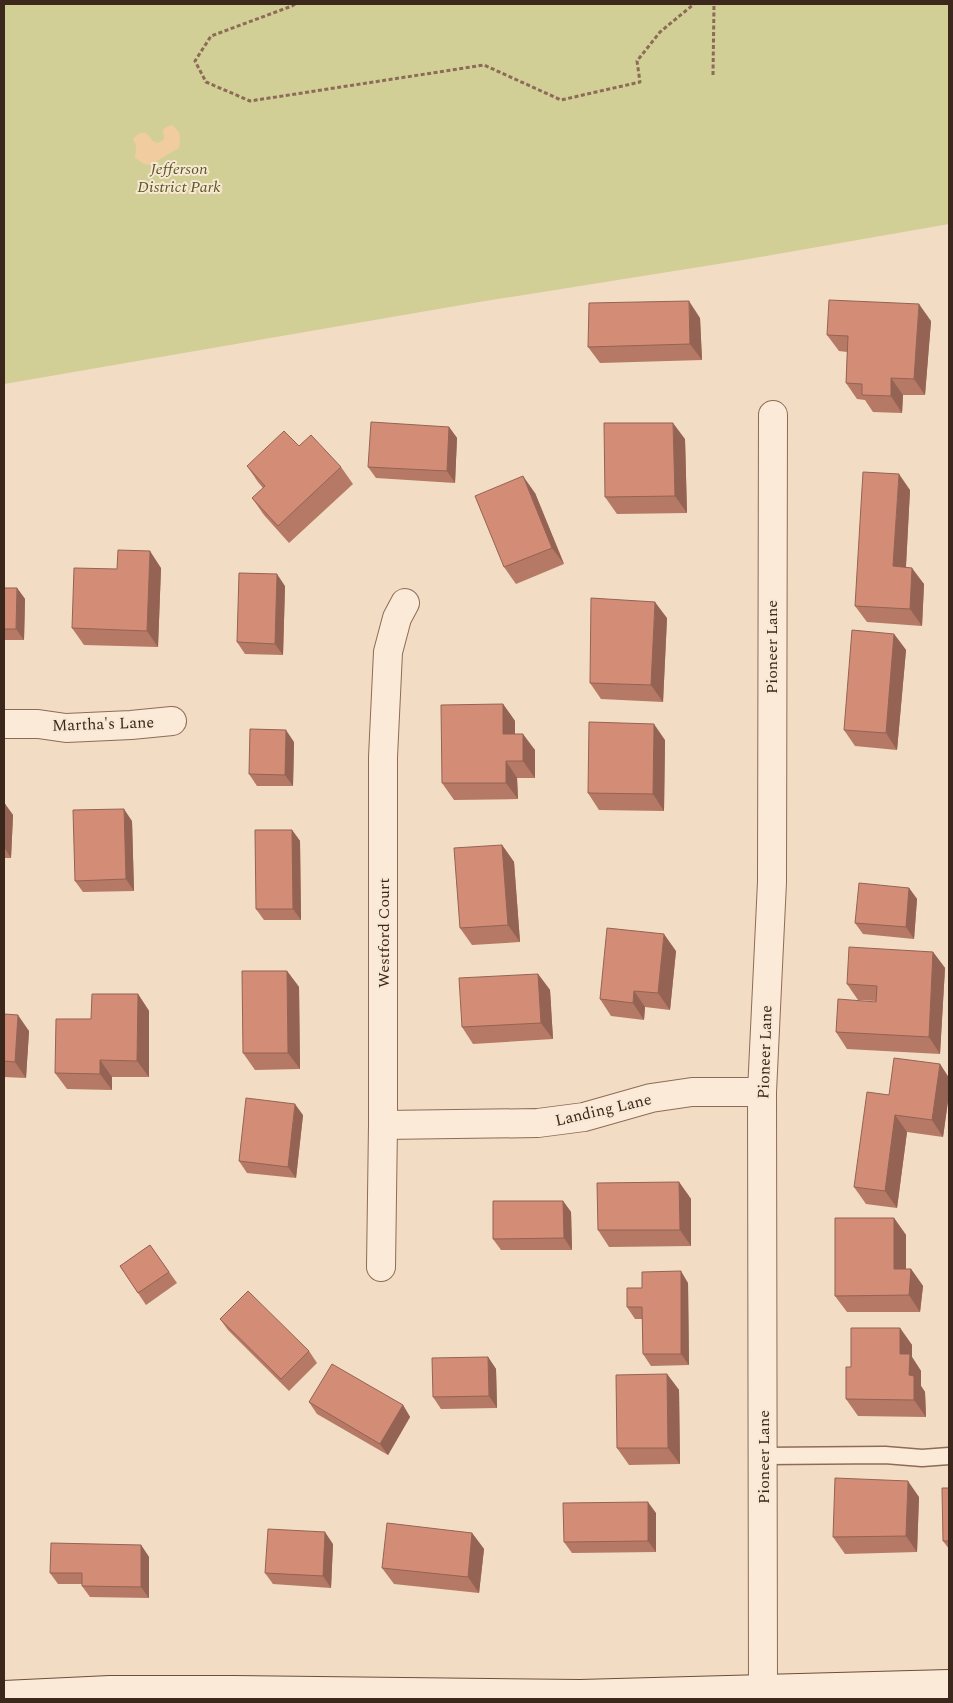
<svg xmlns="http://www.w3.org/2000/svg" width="953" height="1703" viewBox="0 0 953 1703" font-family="Spectral,serif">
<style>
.green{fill:#d1ce96}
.sand{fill:#f0cc9e}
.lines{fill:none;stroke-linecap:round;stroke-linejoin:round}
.service-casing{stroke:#8e6b58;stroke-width:19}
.minor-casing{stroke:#8e6b58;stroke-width:30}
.secondary-casing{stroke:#6f4d3b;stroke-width:30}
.path{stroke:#8e6b58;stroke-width:3;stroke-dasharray:4 2.5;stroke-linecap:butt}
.service{stroke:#fbead7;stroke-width:16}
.minor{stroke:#fbead7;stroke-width:28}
.secondary{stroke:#fbead7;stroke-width:28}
.wall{fill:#b57965}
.shaded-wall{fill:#946353}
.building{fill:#d38d76;stroke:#946353}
.labels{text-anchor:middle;stroke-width:4;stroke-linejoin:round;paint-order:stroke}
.park-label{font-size:16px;font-style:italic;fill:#565a22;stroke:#f8e7d3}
.street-label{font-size:16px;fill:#3c271d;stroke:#f8e7d3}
</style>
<rect width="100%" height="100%" fill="#f2dcc3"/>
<!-- green -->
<polygon class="green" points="4,4 949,4 949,224 743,260 479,302 4,384"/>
<!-- sand -->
<path class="sand" d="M 172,125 C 181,132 181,136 179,148 L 150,165 L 144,164 L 135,158 L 136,145 L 133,139 C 141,129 147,131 153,141 L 158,143 L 164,139 L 163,130 L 166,127 Z"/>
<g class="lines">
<!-- service casing -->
<g class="service-casing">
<polyline id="service" points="763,1456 885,1455 922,1458 949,1456"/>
</g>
<!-- minor casing -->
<g class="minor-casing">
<g id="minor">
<polyline points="4,724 38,724 66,728 131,725 172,721"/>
<polyline points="383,1125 538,1123 584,1117 651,1098 692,1092 762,1092"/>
<polyline points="381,1267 383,1125 383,757 388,652 397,618 405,603"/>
<polyline points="763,1690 762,1092 772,882 773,415"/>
</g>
</g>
<!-- secondary casing -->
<g class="secondary-casing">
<polyline id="secondary" points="4,1695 110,1690 233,1690 580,1694 949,1684"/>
</g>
<!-- path -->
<g class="path">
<polyline points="295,4 292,6 211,36 195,61 206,82 250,101 484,65 561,100 640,82 637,61 660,32 694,4"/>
<polyline points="713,75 714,4"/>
</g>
<!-- service -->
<use href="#service" class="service"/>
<!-- minor -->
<use href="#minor" class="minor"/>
<!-- secondary -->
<use href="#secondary" class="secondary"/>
</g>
<!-- wall -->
<g class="wall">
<polygon points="700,318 702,360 600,363 588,347"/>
<polygon points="931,321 925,395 903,395 902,413 873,412 865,400 857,399 846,383 847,352 839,351 827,335"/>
<polygon points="449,427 457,438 455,483 376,478 368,467"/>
<polygon points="685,439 687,513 617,514 605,497"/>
<polygon points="299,446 341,467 353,484 289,543 264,515 252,498 263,488 258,482 247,466"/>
<polygon points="910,490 906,567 924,584 922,626 867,622 855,606"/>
<polygon points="535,493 564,564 516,584 504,567"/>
<polygon points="161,568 158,647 84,645 72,628 117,569"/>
<polygon points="285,586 283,655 245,654 237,642"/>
<polygon points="4,588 17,588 25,599 24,640 4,640"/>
<polygon points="667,618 663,702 601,699 590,683"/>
<polygon points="894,634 906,650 897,750 855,746 844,730"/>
<polygon points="503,704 515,721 515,734 535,750 535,778 517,778 518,799 454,800 442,783"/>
<polygon points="665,740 664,811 599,810 588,793"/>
<polygon points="294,742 293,786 257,786 249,774"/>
<polygon points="4,804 5,804 13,815 11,858 4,858"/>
<polygon points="132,821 134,891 83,892 75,881"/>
<polygon points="292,830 300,841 301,920 264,920 256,909"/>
<polygon points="502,845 514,862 520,942 472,945 460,928"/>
<polygon points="909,888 917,899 914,939 863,934 855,923"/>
<polygon points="676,951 670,1010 645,1007 644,1020 611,1016 600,999"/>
<polygon points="933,952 945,968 940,1054 847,1049 836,1032 876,1001 858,1000 847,984"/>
<polygon points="287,971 299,987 300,1069 255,1070 243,1053"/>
<polygon points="538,974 550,990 553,1039 473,1044 462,1027"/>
<polygon points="138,994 149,1011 149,1077 112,1077 112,1090 67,1089 55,1073 91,1019"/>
<polygon points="4,1014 29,1031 26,1078 4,1077"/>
<polygon points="940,1064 949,1078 949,1094 943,1137 907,1132 897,1208 866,1204 854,1187 889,1095"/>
<polygon points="303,1115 296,1178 247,1173 239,1161"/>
<polygon points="679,1182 691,1199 691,1246 609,1247 598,1230"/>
<polygon points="563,1201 571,1212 572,1250 501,1250 493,1239"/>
<polygon points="894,1218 906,1235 906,1269 911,1269 923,1286 920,1312 847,1312 835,1296"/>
<polygon points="150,1245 177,1283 146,1305 120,1266"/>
<polygon points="688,1283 689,1365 651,1366 643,1354 642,1319 635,1319 627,1307 642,1288"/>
<polygon points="220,1319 309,1351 317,1363 289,1391 228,1330"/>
<polygon points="900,1328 912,1345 912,1357 921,1371 921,1386 925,1392 926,1417 858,1416 846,1399 851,1367"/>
<polygon points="488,1357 496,1369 497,1408 441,1409 433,1397"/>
<polygon points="667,1374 679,1390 680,1464 629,1465 617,1448"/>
<polygon points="309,1402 403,1405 410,1417 388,1455 317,1414"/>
<polygon points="949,1488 949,1549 943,1541"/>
<polygon points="919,1497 917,1552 845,1554 833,1537"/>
<polygon points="656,1513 656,1552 572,1553 564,1542"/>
<polygon points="472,1533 484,1549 479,1593 394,1584 382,1568"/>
<polygon points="333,1544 331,1588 273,1584 265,1573"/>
<polygon points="141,1545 149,1557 149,1598 90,1597 82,1586 82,1584 58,1584 50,1573"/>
</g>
<!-- shaded-wall -->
<g class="shaded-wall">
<polygon points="689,301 700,318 702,360 690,344"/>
<polygon points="919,304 931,321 925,395 914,379"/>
<polygon points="891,378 903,395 902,413 891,396"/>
<polygon points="673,423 685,439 687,513 675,496"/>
<polygon points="449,427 457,438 455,483 447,471"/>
<polygon points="899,474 910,490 905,583 893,566"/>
<polygon points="523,476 535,493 564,564 552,548"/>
<polygon points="150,551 161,568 158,647 147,631"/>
<polygon points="912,568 924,584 922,626 910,609"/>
<polygon points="277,574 285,586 283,655 275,644"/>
<polygon points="17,588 25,599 24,640 16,629"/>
<polygon points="655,602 667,618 663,702 651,685"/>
<polygon points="894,634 906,650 897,750 886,733"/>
<polygon points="503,704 515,721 515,750 503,734"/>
<polygon points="654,724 665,740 664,811 653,794"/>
<polygon points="286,730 294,742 293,786 285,775"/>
<polygon points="523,734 535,750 535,778 523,761"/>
<polygon points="506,761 517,778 518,799 506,783"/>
<polygon points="5,804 13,815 11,858 4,847"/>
<polygon points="124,809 132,821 134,891 126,879"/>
<polygon points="292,830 300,841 301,920 293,909"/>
<polygon points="502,845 514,862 520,942 508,925"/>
<polygon points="909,888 917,899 914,939 906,927"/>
<polygon points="664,934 676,951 670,1010 658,993"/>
<polygon points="933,952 945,968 940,1054 929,1037"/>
<polygon points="287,971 299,987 300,1069 288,1053"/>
<polygon points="538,974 550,990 553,1039 541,1023"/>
<polygon points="634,991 645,1007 644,1020 633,1003"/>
<polygon points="138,994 149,1011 149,1077 137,1061"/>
<polygon points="18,1015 29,1031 26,1078 15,1062"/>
<polygon points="100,1060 112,1077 112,1090 100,1074"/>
<polygon points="940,1064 949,1078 949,1094 943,1137 932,1120"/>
<polygon points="295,1104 303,1115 296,1178 288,1167"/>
<polygon points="895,1115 907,1132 897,1208 885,1191"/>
<polygon points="679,1182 691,1199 691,1246 680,1230"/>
<polygon points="563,1201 571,1212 572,1250 564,1238"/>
<polygon points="894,1218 906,1235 906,1286 894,1269"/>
<polygon points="911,1269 923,1286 920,1312 909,1295"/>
<polygon points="681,1271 688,1283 689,1365 681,1354"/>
<polygon points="900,1328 912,1345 912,1357 921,1371 921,1386 925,1392 926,1417 914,1400 909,1375 900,1354"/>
<polygon points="488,1357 496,1369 497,1408 489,1396"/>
<polygon points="667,1374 679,1390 680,1464 668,1448"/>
<polygon points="403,1405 410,1417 388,1455 380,1444"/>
<polygon points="908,1481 919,1497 917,1552 906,1536"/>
<polygon points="648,1502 656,1513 656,1552 648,1541"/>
<polygon points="325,1532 333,1544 331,1588 323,1576"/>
<polygon points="472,1533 484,1549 479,1593 468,1577"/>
<polygon points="141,1545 149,1557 149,1598 141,1587"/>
</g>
<!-- building -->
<g class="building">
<polygon points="829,300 919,304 914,379 891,378 891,396 862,395 862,384 846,383 848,336 827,335"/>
<polygon points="689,301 690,344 588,347 589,303"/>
<polygon points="371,422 449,427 447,471 368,467"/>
<polygon points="604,423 673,423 675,496 605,497"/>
<polygon points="284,431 299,446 311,435 341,467 278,526 252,498 265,486 247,466"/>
<polygon points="863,472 899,474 893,566 912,568 910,609 855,606"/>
<polygon points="523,476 552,548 504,567 475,496"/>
<polygon points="118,550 150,551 147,631 72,628 74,568 117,569"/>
<polygon points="239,573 277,574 275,644 237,642"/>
<polygon points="4,588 17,588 16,629 4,629"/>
<polygon points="591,598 655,602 651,685 590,683"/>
<polygon points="852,630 894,634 886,733 844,730"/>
<polygon points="503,704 503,734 523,734 523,761 506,761 506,783 442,783 441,705"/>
<polygon points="589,722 654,724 653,794 588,793"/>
<polygon points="250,729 286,730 285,775 249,774"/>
<polygon points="4,804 5,804 4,834"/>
<polygon points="124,809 126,879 75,881 73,810"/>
<polygon points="255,830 292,830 293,909 256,909"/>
<polygon points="502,845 508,925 460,928 454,848"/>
<polygon points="859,883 909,888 906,927 855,923"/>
<polygon points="607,928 664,934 658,993 634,991 633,1003 600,999"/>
<polygon points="849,947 933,952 929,1037 836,1032 838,999 876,1002 877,986 847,984"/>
<polygon points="242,971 287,971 288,1053 243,1053"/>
<polygon points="538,974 541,1023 462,1027 459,978"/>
<polygon points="92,994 138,994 137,1061 100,1060 100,1074 55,1073 56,1019 91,1019"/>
<polygon points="4,1014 18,1015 15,1062 4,1061"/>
<polygon points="894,1058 940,1064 932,1120 895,1115 885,1191 854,1187 867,1092 889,1095"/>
<polygon points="246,1098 295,1104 288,1167 239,1161"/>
<polygon points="679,1182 680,1230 598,1230 597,1183"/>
<polygon points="493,1201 563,1201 564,1238 493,1239"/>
<polygon points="835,1218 894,1218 894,1269 911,1269 909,1295 835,1296"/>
<polygon points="150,1245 169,1272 138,1293 120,1266"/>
<polygon points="681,1271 681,1354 643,1354 642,1307 627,1307 627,1288 642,1288 642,1272"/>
<polygon points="248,1291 309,1351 281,1379 220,1319"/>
<polygon points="851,1328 900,1328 900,1354 910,1354 909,1375 914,1376 914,1400 846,1399 846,1367 851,1367"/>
<polygon points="488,1357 489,1396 433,1397 432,1358"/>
<polygon points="332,1364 403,1405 380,1444 309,1402"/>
<polygon points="667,1374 668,1448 617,1448 616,1375"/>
<polygon points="835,1478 908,1481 906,1536 833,1537"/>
<polygon points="942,1488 949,1488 949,1541 943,1541"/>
<polygon points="648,1502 648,1541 564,1542 563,1503"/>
<polygon points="387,1523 472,1533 468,1577 382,1568"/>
<polygon points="268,1529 325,1532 323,1576 265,1573"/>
<polygon points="51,1543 141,1545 141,1587 82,1586 82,1573 50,1573"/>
</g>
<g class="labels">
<!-- park labels -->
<g class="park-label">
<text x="179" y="174">Jefferson<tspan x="179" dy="18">District Park</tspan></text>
</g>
<!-- street labels -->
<g class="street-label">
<text transform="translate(771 647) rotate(-90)" y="6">Pioneer Lane</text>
<text transform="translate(103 723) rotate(-2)" y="6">Martha's Lane</text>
<text transform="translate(383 933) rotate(-90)" y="6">Westford Court</text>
<text transform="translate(764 1052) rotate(-88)" y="6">Pioneer Lane</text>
<text transform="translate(603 1109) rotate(-13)" y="6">Landing Lane</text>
<text transform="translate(763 1457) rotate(-90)" y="6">Pioneer Lane</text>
</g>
</g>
<!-- border -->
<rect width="953" height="1703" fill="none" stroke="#3c271d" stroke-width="10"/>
</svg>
